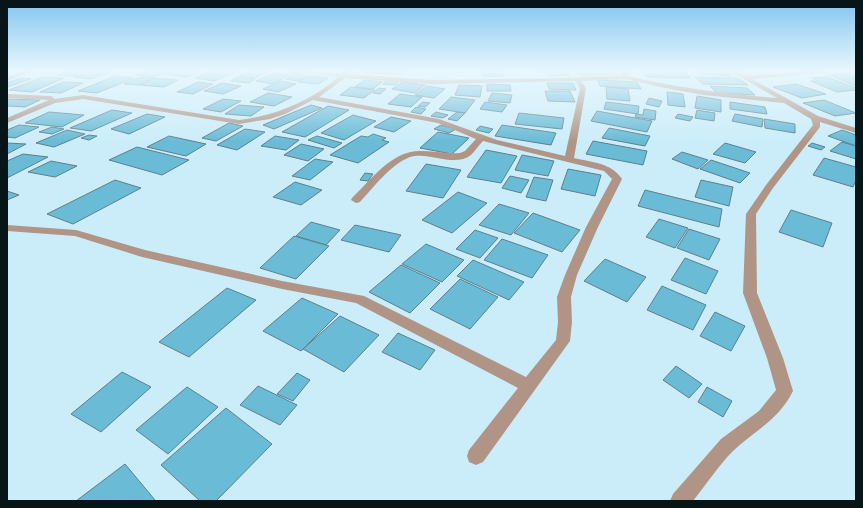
<svg xmlns="http://www.w3.org/2000/svg" width="863" height="508" viewBox="0 0 863 508" font-family="Commissioner,sans-serif">
<style>
.building{fill:#69bbd6;stroke:#607f8a}
.lines{fill:none;stroke-linecap:round;stroke-linejoin:round}
.minor{fill:#b09586;fill-rule:evenodd}
</style>
<rect width="100%" height="100%" fill="#cbedfa"/>
<!-- building -->
<g class="building">
<polygon points="68,71 87,71 73,76 57,75"/>
<polygon points="93,71 110,72 91,79 74,77"/>
<polygon points="147,71 169,71 153,77 136,75"/>
<polygon points="173,71 201,71 187,77 164,74"/>
<polygon points="212,71 238,71 214,81 195,78"/>
<polygon points="251,71 258,71 268,72 255,78 239,76"/>
<polygon points="365,71 404,71 402,74 363,73"/>
<polygon points="481,71 501,71 503,76 483,76"/>
<polygon points="542,71 565,71 570,75 548,76"/>
<polygon points="574,71 612,71 617,74 580,75"/>
<polygon points="642,71 684,71 691,78 647,77"/>
<polygon points="699,71 725,71 731,76 702,74"/>
<polygon points="275,73 290,75 272,84 256,81"/>
<polygon points="296,74 307,76 297,81 286,79"/>
<polygon points="850,74 856,77 856,86 829,75"/>
<polygon points="115,76 134,78 97,93 78,91"/>
<polygon points="309,76 328,78 318,84 298,82"/>
<polygon points="43,77 64,78 32,92 9,90"/>
<polygon points="140,77 154,78 139,85 124,84"/>
<polygon points="237,77 255,79 249,83 231,81"/>
<polygon points="695,77 738,78 748,85 703,84"/>
<polygon points="827,77 856,88 856,90 837,92 811,81 819,81 812,78"/>
<polygon points="21,78 31,79 7,87 7,83"/>
<polygon points="154,78 178,80 164,87 140,85"/>
<polygon points="364,80 382,82 373,89 355,87"/>
<polygon points="387,80 399,82 395,85 383,84"/>
<polygon points="598,80 637,82 641,89 600,86"/>
<polygon points="281,81 296,84 278,92 263,89"/>
<polygon points="63,82 83,83 61,93 40,92"/>
<polygon points="198,82 213,84 193,94 177,92"/>
<polygon points="403,82 425,85 415,93 392,89"/>
<polygon points="222,83 241,86 223,94 204,91"/>
<polygon points="547,83 573,83 576,90 549,89"/>
<polygon points="487,84 510,85 511,91 487,91"/>
<polygon points="796,84 826,94 802,98 773,87"/>
<polygon points="459,85 482,86 480,97 455,95"/>
<polygon points="427,86 445,89 434,98 415,95"/>
<polygon points="710,86 747,88 755,95 717,93"/>
<polygon points="351,87 375,90 364,98 340,95"/>
<polygon points="606,87 628,89 630,101 607,99"/>
<polygon points="379,88 386,89 380,94 373,93"/>
<polygon points="545,91 570,91 575,102 548,101"/>
<polygon points="667,92 683,94 685,107 668,105"/>
<polygon points="268,93 292,97 274,106 250,102"/>
<polygon points="492,93 512,95 510,103 488,101"/>
<polygon points="400,94 422,97 411,107 388,104"/>
<polygon points="697,96 721,100 721,112 695,108"/>
<polygon points="451,97 475,100 465,113 439,109"/>
<polygon points="649,98 662,101 659,107 646,104"/>
<polygon points="7,99 40,100 25,107 7,106"/>
<polygon points="223,99 241,101 221,112 203,109"/>
<polygon points="824,100 856,113 835,116 803,103"/>
<polygon points="423,102 430,103 425,107 418,106"/>
<polygon points="485,102 507,105 502,112 480,109"/>
<polygon points="606,102 639,106 638,114 604,109"/>
<polygon points="730,102 765,107 767,114 730,109"/>
<polygon points="239,105 264,107 251,116 225,114"/>
<polygon points="311,105 322,108 274,129 263,125"/>
<polygon points="328,106 349,110 305,137 282,132"/>
<polygon points="416,107 426,109 421,114 411,112"/>
<polygon points="644,109 656,111 655,120 635,117 636,114 643,115"/>
<polygon points="112,110 132,113 91,131 70,128"/>
<polygon points="697,110 715,113 714,121 695,118"/>
<polygon points="597,111 652,121 647,132 591,121"/>
<polygon points="49,112 84,115 62,127 25,123"/>
<polygon points="436,112 448,115 443,118 431,116"/>
<polygon points="457,112 465,113 457,121 448,119"/>
<polygon points="519,113 564,118 562,129 515,124"/>
<polygon points="147,114 165,117 129,134 111,129"/>
<polygon points="678,114 693,117 690,121 675,118"/>
<polygon points="735,114 763,119 762,127 732,121"/>
<polygon points="353,115 376,121 344,140 321,133"/>
<polygon points="391,117 411,121 394,132 374,127"/>
<polygon points="764,119 795,124 795,133 765,128"/>
<polygon points="229,123 243,126 216,141 202,138"/>
<polygon points="19,125 39,127 15,138 7,137 7,130"/>
<polygon points="441,125 456,129 449,133 434,129"/>
<polygon points="502,125 556,133 551,145 495,136"/>
<polygon points="480,126 493,129 489,133 476,130"/>
<polygon points="52,127 64,129 52,134 39,132"/>
<polygon points="609,128 650,136 645,146 602,138"/>
<polygon points="245,129 265,132 237,150 217,145"/>
<polygon points="67,130 85,134 54,147 36,143"/>
<polygon points="842,130 856,135 856,146 828,136"/>
<polygon points="438,132 469,138 452,154 420,148"/>
<polygon points="373,134 386,138 382,140 389,142 358,163 330,155 361,136 368,137"/>
<polygon points="89,135 97,136 89,140 81,138"/>
<polygon points="169,136 206,144 186,156 147,147"/>
<polygon points="275,136 299,140 286,150 261,146"/>
<polygon points="317,136 342,143 334,148 308,140"/>
<polygon points="593,141 647,151 643,165 586,154"/>
<polygon points="842,142 856,146 856,159 830,151"/>
<polygon points="7,143 26,144 7,154"/>
<polygon points="725,143 756,152 745,163 713,154"/>
<polygon points="812,143 825,147 821,150 808,146"/>
<polygon points="301,144 324,149 308,161 284,155"/>
<polygon points="137,147 189,160 162,175 109,160"/>
<polygon points="486,150 517,156 501,183 467,177"/>
<polygon points="682,152 708,160 698,169 672,159"/>
<polygon points="23,154 48,157 7,178 7,161"/>
<polygon points="522,155 554,161 548,176 515,170"/>
<polygon points="824,158 856,167 856,180 853,187 813,175"/>
<polygon points="315,159 333,162 310,180 292,176"/>
<polygon points="711,160 750,173 740,183 700,169"/>
<polygon points="51,161 77,166 55,177 28,172"/>
<polygon points="426,164 461,170 443,198 406,191"/>
<polygon points="568,169 601,175 595,196 561,189"/>
<polygon points="365,173 373,174 368,181 360,180"/>
<polygon points="510,176 529,180 521,193 502,188"/>
<polygon points="534,177 553,180 546,201 526,197"/>
<polygon points="115,180 141,188 73,224 47,214"/>
<polygon points="701,180 733,187 729,206 695,197"/>
<polygon points="295,182 322,190 301,205 273,197"/>
<polygon points="645,190 722,209 719,227 638,206"/>
<polygon points="7,191 19,195 7,200"/>
<polygon points="458,192 487,203 452,233 422,220"/>
<polygon points="499,204 529,213 511,235 479,225"/>
<polygon points="791,210 832,223 823,247 779,232"/>
<polygon points="533,213 580,230 562,252 514,233"/>
<polygon points="659,219 688,228 675,248 646,237"/>
<polygon points="311,222 340,230 326,245 296,236"/>
<polygon points="355,225 401,235 389,252 341,240"/>
<polygon points="689,229 720,239 709,260 677,248"/>
<polygon points="475,230 498,238 480,258 456,249"/>
<polygon points="294,236 329,246 296,279 260,268"/>
<polygon points="502,239 548,255 532,278 484,260"/>
<polygon points="426,244 464,260 442,282 402,264"/>
<polygon points="685,258 718,271 706,294 671,280"/>
<polygon points="605,259 646,277 627,302 584,281"/>
<polygon points="473,260 524,282 509,300 457,276"/>
<polygon points="401,265 440,283 410,313 369,292"/>
<polygon points="460,279 498,297 470,329 430,309"/>
<polygon points="662,286 706,305 693,330 647,310"/>
<polygon points="227,288 256,300 189,357 159,342"/>
<polygon points="302,298 338,314 301,351 263,331"/>
<polygon points="715,312 745,326 731,351 700,336"/>
<polygon points="340,316 379,335 344,372 303,349"/>
<polygon points="398,333 435,350 420,370 382,352"/>
<polygon points="676,366 702,384 689,398 663,380"/>
<polygon points="122,372 151,387 101,432 71,414"/>
<polygon points="297,373 310,380 293,401 277,394"/>
<polygon points="258,386 297,405 280,425 240,405"/>
<polygon points="187,387 218,407 168,454 136,430"/>
<polygon points="707,387 732,401 723,417 698,402"/>
<polygon points="226,408 272,444 216,501 200,501 161,465"/>
<polygon points="125,464 155,500 154,501 76,501"/>
</g>
<g class="lines">
<!-- minor -->
<g class="minor">
<polygon points="25,71 33,71 7,81 7,77"/>
<path d="M 287,71 L 306,71 L 342,74 L 345,71 L 351,71 L 348,74 L 432,80 L 561,78 L 623,75 L 618,71 L 625,71 L 629,73 L 629,76 C 678,88 727,94 777,98 L 730,71 L 737,71 L 747,76 L 805,71 L 824,71 L 821,73 L 752,79 L 818,116 L 856,128 L 856,133 L 820,122 L 820,127 L 773,188 L 756,214 L 757,293 L 783,358 L 793,391 C 778,421 755,430 733,451 C 718,466 706,485 693,501 L 670,501 L 673,494 L 721,439 L 759,411 L 776,390 L 767,358 L 743,293 L 746,214 L 766,185 L 813,125 L 811,119 L 784,103 L 704,95 L 665,88 L 626,79 L 581,81 L 586,88 L 574,158 C 591,162 612,163 622,179 L 598,227 L 577,275 L 571,297 L 572,322 L 570,341 L 483,462 L 476,465 L 469,462 L 467,456 L 469,450 L 518,388 L 356,303 L 282,289 L 142,257 L 75,236 L 7,231 L 7,225 L 76,230 L 145,250 L 282,281 L 364,296 L 526,377 L 556,340 L 558,322 L 557,297 L 565,275 L 586,227 L 612,179 L 604,171 L 483,141 C 479,145 475,151 471,155 C 454,168 429,151 410,157 C 390,165 374,187 360,202 L 356,203 L 351,200 L 352,198 C 371,180 391,151 420,151 C 433,151 447,154 460,153 L 465,151 L 476,139 L 438,123 L 313,100 L 285,114 L 270,119 L 239,124 L 83,99 L 55,103 L 7,123 L 7,118 L 49,100 L 7,98 L 7,94 L 51,96 L 53,97 L 54,99 L 83,95 L 239,120 C 274,116 312,101 338,77 L 290,73 ZM 345,78 L 432,84 L 575,81 L 580,88 L 565,156 L 497,140 L 439,119 L 319,97 Z"/>
</g>
</g>
<!-- sky -->
<linearGradient id="sky" x2="0" y2="1"><stop stop-color="#82c4ee"/><stop offset="0.5" stop-color="#e8f7fd"/><stop offset="1" stop-color="#e8f7fd" stop-opacity="0"/></linearGradient>
<rect width="863" height="142" fill="url(#sky)"/>
<!-- border -->
<rect width="863" height="508" fill="none" stroke="#071418" stroke-width="16"/>
</svg>
